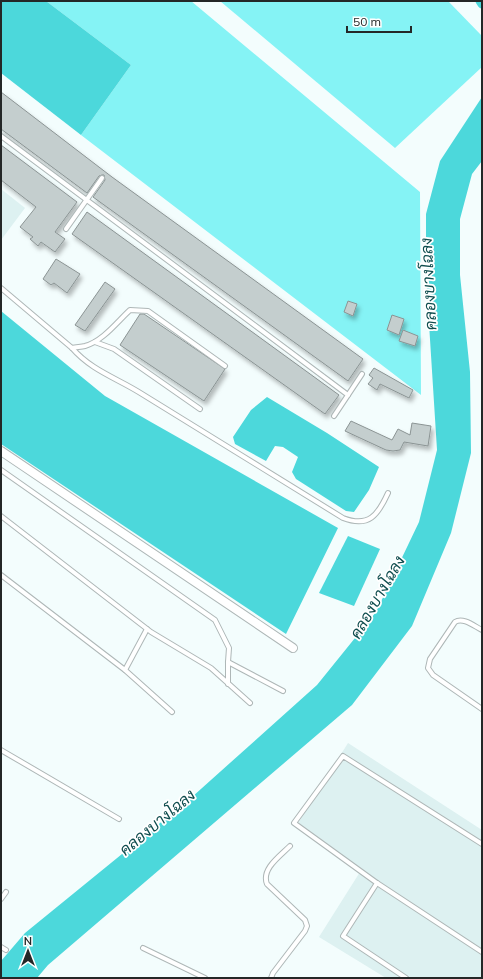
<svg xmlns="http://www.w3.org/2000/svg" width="483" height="979" viewBox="0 0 483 979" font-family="Mulish,Sarabun,sans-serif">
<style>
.built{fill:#ddf1f1}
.green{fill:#85f3f5}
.water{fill:#4cd8db}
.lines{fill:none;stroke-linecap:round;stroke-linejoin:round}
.canal{stroke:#4cd8db;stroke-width:9}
.building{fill:#c4cece;stroke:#8b9494;filter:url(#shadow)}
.lane-casing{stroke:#aeb7b7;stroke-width:6}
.street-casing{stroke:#aeb7b7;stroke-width:10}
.lane{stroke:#fff;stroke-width:4}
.street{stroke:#fff;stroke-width:8}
.labels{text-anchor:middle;stroke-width:3.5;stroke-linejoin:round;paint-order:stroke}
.water-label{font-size:16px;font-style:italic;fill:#0f4d4e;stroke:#fff}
</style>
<defs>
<filter id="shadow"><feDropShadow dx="2.5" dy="4" stdDeviation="2" flood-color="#0004"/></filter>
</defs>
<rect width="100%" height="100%" fill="#f3fdfd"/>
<!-- built -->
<g class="built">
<polygon points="1,189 25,208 1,240"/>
<polygon points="348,743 482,830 482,978 386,978 319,937 360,872 297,825"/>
</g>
<!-- green -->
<g class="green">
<polygon points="46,1 191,1 420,192 421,395 81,135 131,65"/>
<polygon points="220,1 448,1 482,36 482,67 395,148"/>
</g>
<!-- water -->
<g class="water">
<polygon points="1,1 46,1 131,65 81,135 1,73"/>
<polygon points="482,97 482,161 472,174 460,219 460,275 470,372 471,453 451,533 412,626 352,705 48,965 37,978 1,978 1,961 25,933 192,797 317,685 376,612 419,522 437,450 426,276 426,214 440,161"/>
<polygon points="1,311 105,396 338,528 286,634 1,444"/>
<polygon points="267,397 327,433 379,467 369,490 354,512 346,511 296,479 292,472 298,457 283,447 275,446 266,461 235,444 233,437 251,410"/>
<polygon points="348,536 380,549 354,606 319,593"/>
</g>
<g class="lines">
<!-- canal -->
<polyline class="canal" points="480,1 482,4"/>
</g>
<!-- building -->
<g class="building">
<polygon points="1,92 112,177 363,359 348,381 93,197 105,180 104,175 102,175 99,176 87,193 1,129"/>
<polygon points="1,145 77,202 55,232 65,239 55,252 41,242 38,246 30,239 33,237 20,227 36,207 1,180"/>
<polygon points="87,212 339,395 325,414 72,234"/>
<polygon points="56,259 80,274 67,293 54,283 51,285 43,279"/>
<polygon points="105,282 115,289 85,331 75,325"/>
<polygon points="348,301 357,304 353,316 344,312"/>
<polygon points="140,314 144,314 225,369 204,401 120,345"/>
<polygon points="392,315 404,319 399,335 387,330"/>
<polygon points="403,330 418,336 415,346 399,341"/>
<polygon points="374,368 413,390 409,398 380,384 377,390 368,384 373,378 369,375"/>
<polygon points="351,421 392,440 398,429 410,435 412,423 431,426 428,446 404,442 400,450 393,451 386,450 345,431"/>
</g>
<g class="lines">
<!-- lane casing -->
<g class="lane-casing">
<g id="lane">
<polyline points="1,136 348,395"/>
<polyline points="66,229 102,178"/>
<path d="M 1,288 L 72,348 C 92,371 117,378 142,394 C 209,436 276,476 343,518 C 369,528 378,515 388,493"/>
<polyline points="95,342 114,349 200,409"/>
<path d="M 72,348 C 76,347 81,347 85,346 C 103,341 117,322 130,310 L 148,311 L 225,366"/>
<polyline points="334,416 362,374"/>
<polyline points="1,470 215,620 229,648 228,662 228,684"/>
<polyline points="1,516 151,632 211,668 250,703"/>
<polyline points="1,575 125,670 172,712"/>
<path d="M 482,630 C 474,626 463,617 455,622 L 430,659 L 428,668 L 433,675 L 482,709"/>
<polyline points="228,662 283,691"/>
<polyline points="125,670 147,629"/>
<polyline points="1,750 119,819"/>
<polyline points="482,844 343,756 294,823 377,883 482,952"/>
<polyline points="377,883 343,936 406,978"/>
<polyline points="1,899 6,892"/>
<polyline points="1,947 6,950"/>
<polyline points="143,948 205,978"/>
<path d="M 271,978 L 273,973 L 305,931 L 307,926 L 305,920 L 267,884 C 261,869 280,856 290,846"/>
</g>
</g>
<!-- street casing -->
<g class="street-casing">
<polyline id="street" points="1,451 293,648"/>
</g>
<!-- lane -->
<use href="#lane" class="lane"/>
<!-- street -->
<use href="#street" class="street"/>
</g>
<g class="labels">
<!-- water labels -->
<g class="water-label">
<text transform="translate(428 284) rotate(-93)" y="6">คลองบางโฉลง</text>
<text transform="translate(377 597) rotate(-60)" y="6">คลองบางโฉลง</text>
<text transform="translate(157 822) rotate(-40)" y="6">คลองบางโฉลง</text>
</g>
</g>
<!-- border -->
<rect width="483" height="979" fill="none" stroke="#242727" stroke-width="4"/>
<!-- north arrow -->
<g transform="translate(28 951)" stroke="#ffffff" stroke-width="3" paint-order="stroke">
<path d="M0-3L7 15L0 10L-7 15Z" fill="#242727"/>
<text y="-6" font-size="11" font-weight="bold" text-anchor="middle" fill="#242727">N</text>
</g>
<!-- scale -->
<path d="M347 26v6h64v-6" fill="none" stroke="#242727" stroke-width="2"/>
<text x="353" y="26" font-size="12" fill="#242727" stroke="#ffffff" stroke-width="3" paint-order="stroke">50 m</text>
</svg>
